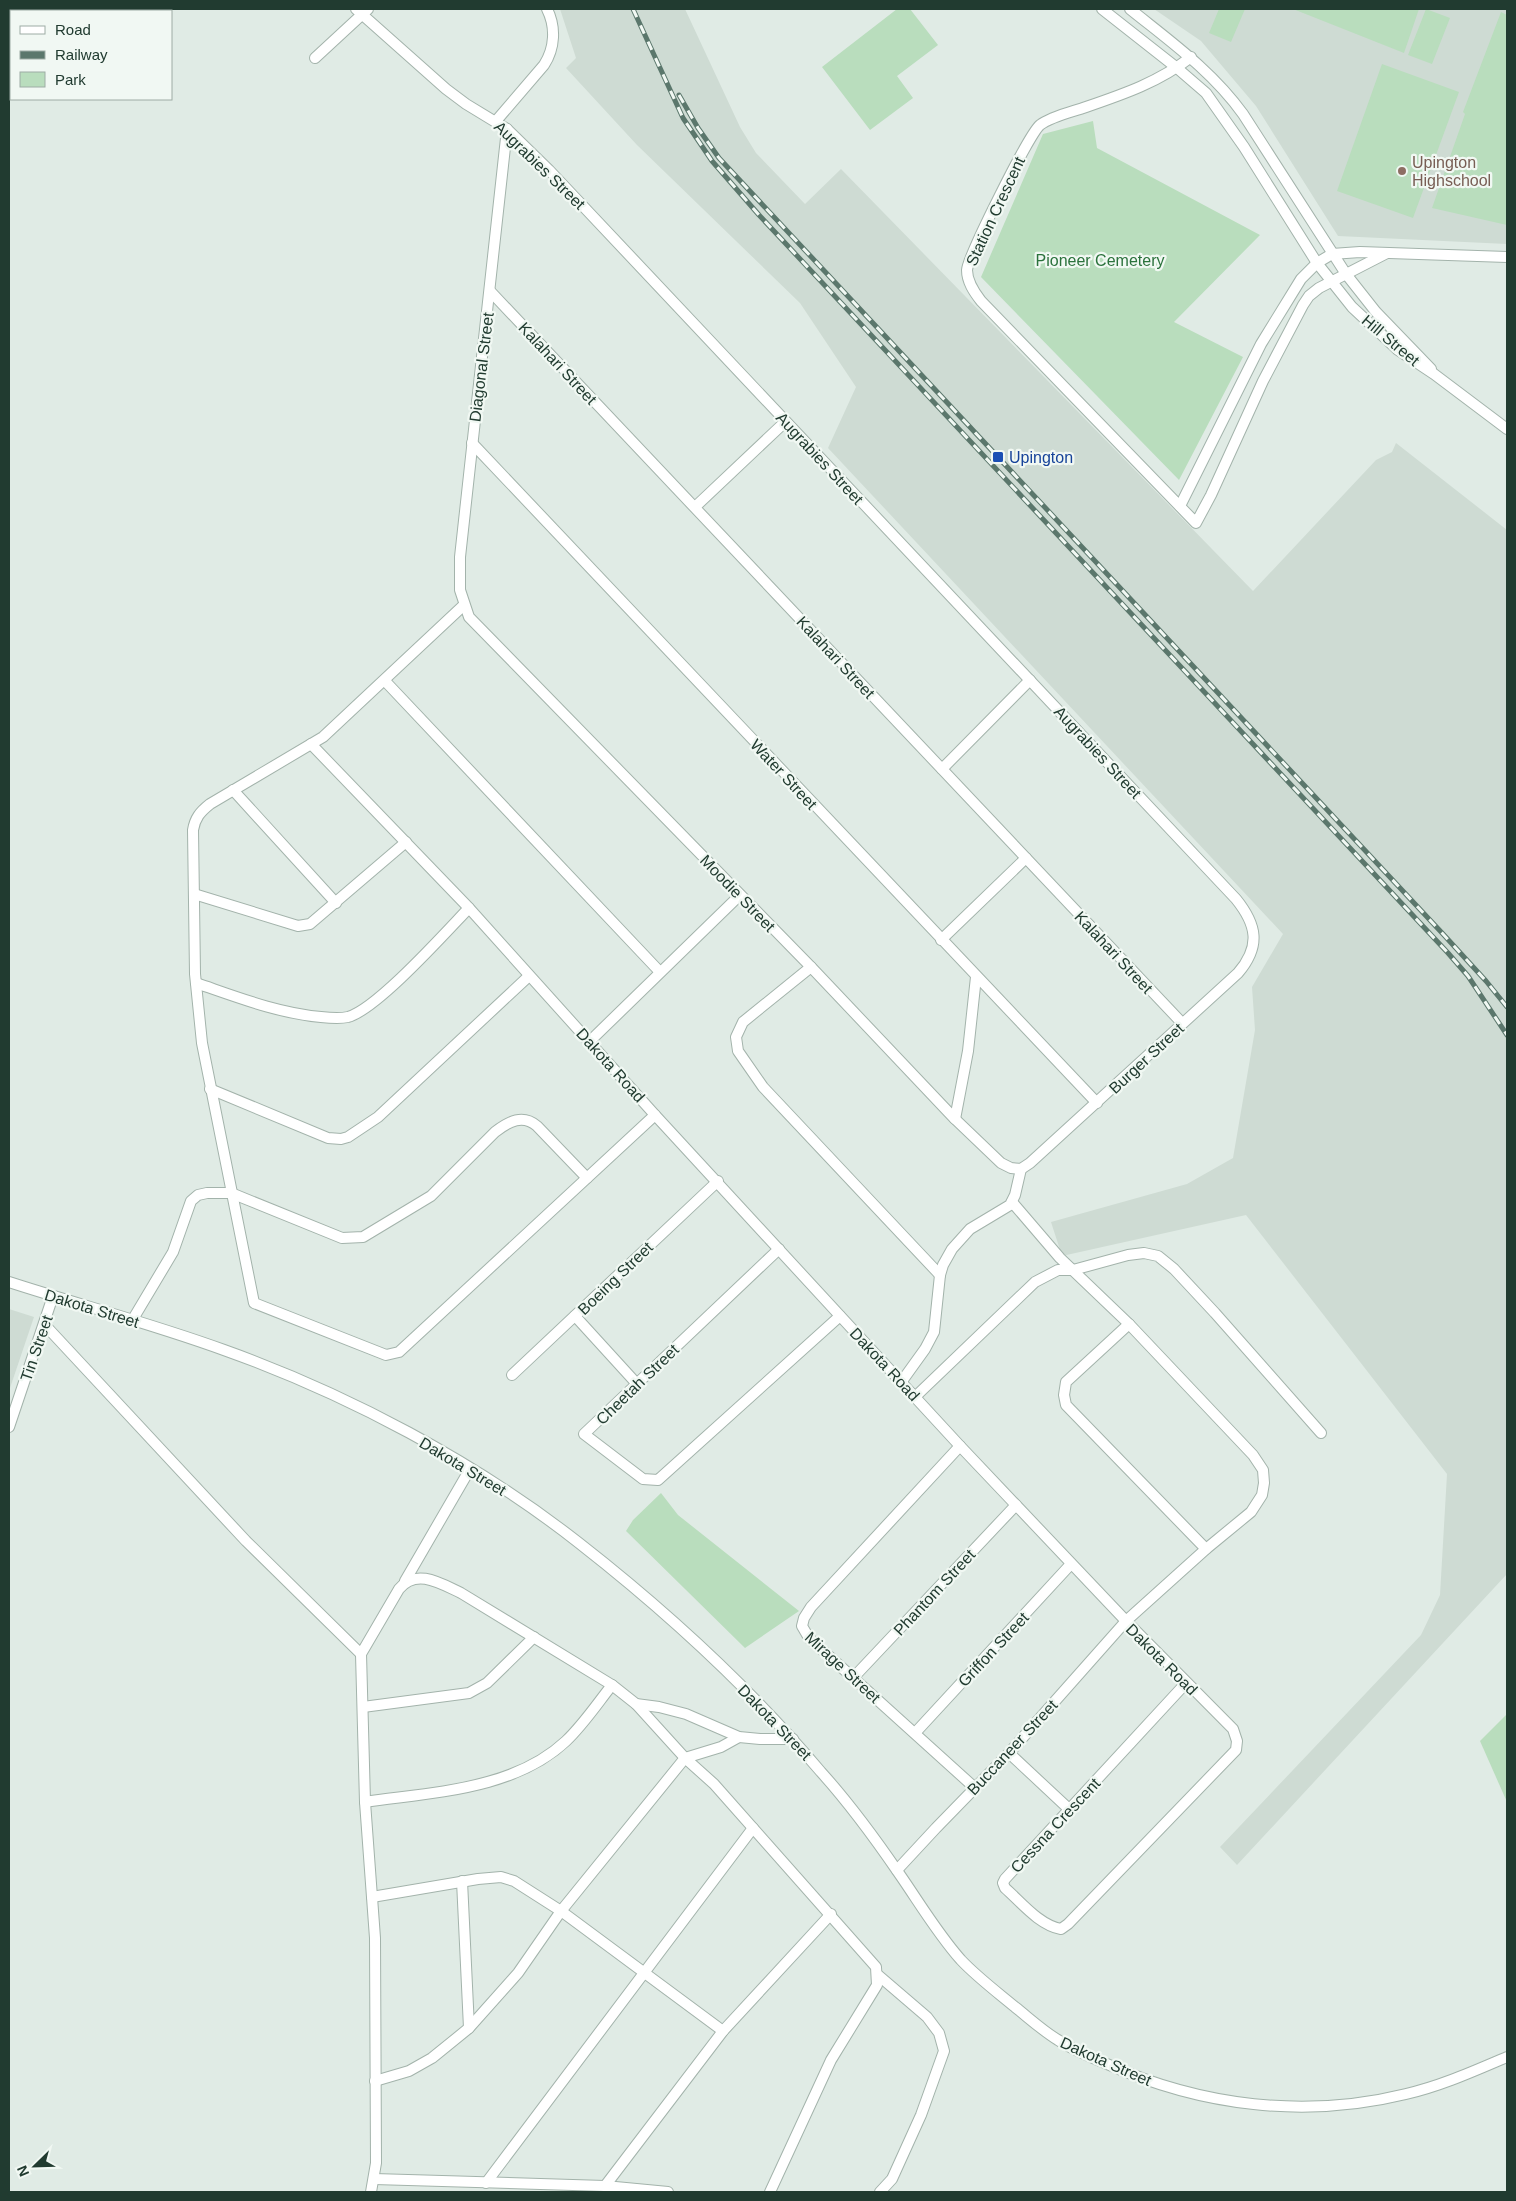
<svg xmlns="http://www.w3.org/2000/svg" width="1516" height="2201" viewBox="0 0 1516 2201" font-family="Helvetica,sans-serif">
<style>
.built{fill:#cedbd3}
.green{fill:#b9ddbd}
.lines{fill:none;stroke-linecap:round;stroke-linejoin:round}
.minor-casing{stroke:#a3b3ab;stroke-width:12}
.minor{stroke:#fff;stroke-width:10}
.rail-casing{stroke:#5b776c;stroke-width:5}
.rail{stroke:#f1f8f3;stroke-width:3;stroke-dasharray:9;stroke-linecap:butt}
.education-dot{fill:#8d6e63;stroke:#f1f8f3;stroke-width:2}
.transit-dot{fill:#1a4fb4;stroke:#f1f8f3;stroke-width:2}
.labels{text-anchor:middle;stroke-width:4.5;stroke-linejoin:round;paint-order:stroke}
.education-label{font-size:16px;fill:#785e54;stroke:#f1f8f3;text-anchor:start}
.street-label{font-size:16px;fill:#213b30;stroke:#f1f8f3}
.park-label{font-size:16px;fill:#2b723c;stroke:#f1f8f3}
.transit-label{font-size:16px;fill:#164399;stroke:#f1f8f3;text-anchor:start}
</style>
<rect width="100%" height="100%" fill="#e0ebe5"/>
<!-- built -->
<g class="built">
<polygon points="560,9 685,9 740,127 756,153 805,204 841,169 1253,591 1376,460 1392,452 1396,443 1507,530 1507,1574 1237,1865 1220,1847 1421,1635 1440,1595 1447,1474 1246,1215 1062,1256 1051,1222 1187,1184 1233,1158 1255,1030 1252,987 1283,934 828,448 856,387 800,303 637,145 566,68 576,58"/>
<polygon points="1154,9 1507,9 1507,244 1338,236 1256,106 1201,41"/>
<polygon points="9,1309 34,1317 9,1391"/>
</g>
<!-- green -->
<g class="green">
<polygon points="897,9 910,9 938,45 897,76 913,98 870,130 822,67"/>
<polygon points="1219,9 1245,9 1231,42 1209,33"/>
<polygon points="1293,9 1419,9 1404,53"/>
<polygon points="1426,9 1450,18 1432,64 1408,55"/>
<polygon points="1501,12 1507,15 1507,225 1432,208 1465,114 1463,112"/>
<polygon points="1382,64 1459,92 1413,218 1337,191"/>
<polygon points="1093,121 1097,148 1260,235 1174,322 1243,357 1179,480 981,277 1043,134"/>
<polygon points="661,1493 678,1515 799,1611 745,1648 626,1531 633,1520"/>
<polygon points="1507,1714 1507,1802 1480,1741"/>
</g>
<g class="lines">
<!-- minor casing -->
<g class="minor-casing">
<g id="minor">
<path d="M 356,9 L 446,89 L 466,104 L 507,129 L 549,170 L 1236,899 C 1257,925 1261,946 1238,973 L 1030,1163 L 1021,1169"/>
<polyline points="1102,9 1177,68 1206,93 1244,147 1317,263 1352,307 1398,350 1434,374 1507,429"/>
<path d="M 1130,9 C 1171,42 1212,71 1243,114 L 1346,274 L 1376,312 L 1431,369"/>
<path d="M 1191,57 C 1159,82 1124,94 1086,107 C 1072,112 1052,116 1040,125 C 1029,134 968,256 967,270 C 967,282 974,292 981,301 L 1196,523 L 1211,495 L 1263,381 L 1303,305 L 1309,296 L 1319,288 L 1387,253"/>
<polyline points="315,58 368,9"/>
<path d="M 496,121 L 544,65 C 555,48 556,27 547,9"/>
<polyline points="507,129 460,557 460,590 469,617 811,967 955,1119 1001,1163 1011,1168 1021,1169"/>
<polyline points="490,291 1182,1023"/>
<polyline points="472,443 1097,1103"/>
<polyline points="1180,506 1261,344 1301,279 1317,263 1332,254 1360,252 1507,257"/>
<polyline points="695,507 785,422"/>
<path d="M 464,605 L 323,737 L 210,804 C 200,812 195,818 193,830 L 195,974 L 202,1043 L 254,1303 L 386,1355 L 399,1352 L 655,1115"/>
<polyline points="385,681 660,972"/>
<path d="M 311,744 L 469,908 L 655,1115 L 960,1446 L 1126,1621 L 1233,1729 L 1237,1741 L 1236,1750 L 1068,1924 L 1061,1929 C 1039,1925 1021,1902 1005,1888 L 1003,1883 L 1005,1879 L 1186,1683"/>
<polyline points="942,769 1030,680"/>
<polyline points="233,790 336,903"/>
<polyline points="194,894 298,926 310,924 406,842"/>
<polyline points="941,940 1026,858"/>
<polyline points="811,967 743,1022 736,1037 738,1051 763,1087 940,1275"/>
<path d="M 196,983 C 237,997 277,1013 321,1017 C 330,1018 339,1019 348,1017 C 377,1009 445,933 469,908"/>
<polyline points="590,1041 740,895"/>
<polyline points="210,1089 328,1138 341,1139 348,1137 378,1117 529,976"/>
<polyline points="955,1119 968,1051 976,977"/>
<polyline points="779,1249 584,1434 643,1479 658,1480 840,1316"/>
<path d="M 9,1282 C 80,1305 153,1324 224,1350 C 347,1394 476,1462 579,1543 C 666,1611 750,1688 821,1772 C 849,1803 874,1837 898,1872 C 919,1902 937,1933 961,1960 C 977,1977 997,1992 1015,2007 C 1029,2018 1043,2031 1058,2040 C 1073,2050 1091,2057 1107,2064 C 1201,2106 1305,2119 1406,2094 C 1441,2086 1474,2071 1507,2057"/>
<polyline points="575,1316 637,1384"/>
<path d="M 133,1319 L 173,1252 L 191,1201 L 198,1195 L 207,1193 L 231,1193 L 342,1238 L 363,1237 L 431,1196 L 495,1132 C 509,1121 523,1114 537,1126 L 587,1178"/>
<polyline points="44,1324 246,1541 361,1654"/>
<polyline points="1129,1324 1066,1382 1064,1395 1066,1405 1206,1549"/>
<polyline points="512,1375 718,1181"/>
<polyline points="902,1381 925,1349 934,1332 940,1275 943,1265 952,1249 970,1229 1010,1205 1015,1195 1021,1169"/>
<polyline points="916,1396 1035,1282 1058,1270 1073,1270 1128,1255 1144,1253 1158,1256 1174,1269 1215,1313 1321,1433"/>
<polyline points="9,1427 53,1296"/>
<polyline points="960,1446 811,1607 804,1618 802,1626 809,1638 975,1788"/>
<polyline points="405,1581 470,1469"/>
<polyline points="853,1678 1016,1505"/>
<polyline points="636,1704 659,1707 686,1714 739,1737 760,1739 793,1739"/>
<polyline points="363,1707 469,1693 487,1683 534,1637"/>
<polyline points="915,1733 1071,1564"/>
<polyline points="1009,1753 1070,1810"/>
<path d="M 365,1802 C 432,1792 514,1790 566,1741 C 583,1725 597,1704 612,1685"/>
<polyline points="897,1870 936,1828 1009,1753 1126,1621 1206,1549 1251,1512 1262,1495 1264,1483 1263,1470 1253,1455 1129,1324 1060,1258 1012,1202"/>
<polyline points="462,1881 469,2028"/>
<polyline points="372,1897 478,1879 501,1877 514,1881 561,1911 723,2031"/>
<polyline points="878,1975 927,2017 939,2033 944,2051 921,2115 892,2179 880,2192"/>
<polyline points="375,2081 409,2071 432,2058 469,2028 518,1973 561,1911 685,1758 721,1747 739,1737"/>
<polyline points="374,2179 605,2186 668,2192"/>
<polyline points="486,2183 753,1828"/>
<polyline points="605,2186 723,2031 831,1914"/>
<path d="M 371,2192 L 376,2163 L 375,1938 L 365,1802 L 361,1654 L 399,1589 C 416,1568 440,1583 461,1593 L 612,1685 L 636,1704 L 685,1758 L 714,1784 L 876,1967 L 877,1985 L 831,2060 L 770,2192"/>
</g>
</g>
<!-- minor -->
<use href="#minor" class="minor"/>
<!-- rail casing -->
<g class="rail-casing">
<g id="rail">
<polyline points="633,9 683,118 712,161 759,215 1448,953 1468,976 1507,1035"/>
<polyline points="679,95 698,128 719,158 1443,934 1486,981 1507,1007"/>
</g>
</g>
<!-- rail -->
<use href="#rail" class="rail"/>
</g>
<!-- markers -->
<circle class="education-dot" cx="1402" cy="171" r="5"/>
<rect class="transit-dot" x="992" y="451" width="12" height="12" rx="2.5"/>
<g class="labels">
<!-- education labels -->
<g class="education-label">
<text x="1412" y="168">Upington<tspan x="1412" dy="18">Highschool</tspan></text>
</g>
<!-- street labels -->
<g class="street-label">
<text transform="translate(540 165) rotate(44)" y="6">Augrabies Street</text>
<text transform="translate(995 211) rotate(-65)" y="6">Station Crescent</text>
<text transform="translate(1391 340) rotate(40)" y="6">Hill Street</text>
<text transform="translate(558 363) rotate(47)" y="6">Kalahari Street</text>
<text transform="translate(481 367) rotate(-83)" y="6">Diagonal Street</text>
<text transform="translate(820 458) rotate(47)" y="6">Augrabies Street</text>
<text transform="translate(836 657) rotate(47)" y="6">Kalahari Street</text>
<text transform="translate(1098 752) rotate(47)" y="6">Augrabies Street</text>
<text transform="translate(784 774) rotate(47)" y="6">Water Street</text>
<text transform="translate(738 893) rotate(46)" y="6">Moodie Street</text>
<text transform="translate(1114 952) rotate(47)" y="6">Kalahari Street</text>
<text transform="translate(1146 1058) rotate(-43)" y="6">Burger Street</text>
<text transform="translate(611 1065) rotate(48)" y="6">Dakota Road</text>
<text transform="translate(615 1278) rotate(-44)" y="6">Boeing Street</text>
<text transform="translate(92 1308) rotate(17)" y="6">Dakota Street</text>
<text transform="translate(36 1348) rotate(-71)" y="6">Tin Street</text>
<text transform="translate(885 1364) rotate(47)" y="6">Dakota Road</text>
<text transform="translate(637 1384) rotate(-44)" y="6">Cheetah Street</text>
<text transform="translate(463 1466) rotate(31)" y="6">Dakota Street</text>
<text transform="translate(934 1592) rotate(-47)" y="6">Phantom Street</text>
<text transform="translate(993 1649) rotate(-47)" y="6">Griffon Street</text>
<text transform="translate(1162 1659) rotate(45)" y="6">Dakota Road</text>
<text transform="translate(843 1667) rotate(43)" y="6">Mirage Street</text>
<text transform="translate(775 1722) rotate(46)" y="6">Dakota Street</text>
<text transform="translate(1012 1747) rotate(-47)" y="6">Buccaneer Street</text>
<text transform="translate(1055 1825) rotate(-47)" y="6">Cessna Crescent</text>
<text transform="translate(1106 2061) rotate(24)" y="6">Dakota Street</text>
</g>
<!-- park labels -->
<g class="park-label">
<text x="1100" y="266">Pioneer Cemetery</text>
</g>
<!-- transit labels -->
<g class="transit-label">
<text x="1009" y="463">Upington</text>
</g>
</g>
<!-- border -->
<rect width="1516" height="2201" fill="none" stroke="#213b30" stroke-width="20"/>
<!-- legend -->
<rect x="10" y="10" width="162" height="90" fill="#f1f8f3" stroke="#9eaca5"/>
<rect x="20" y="26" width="25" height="8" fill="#ffffff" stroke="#9eaca5"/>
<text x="55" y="35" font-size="15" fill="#213b30">Road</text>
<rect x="20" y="51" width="25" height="8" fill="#5b776c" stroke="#9eaca5"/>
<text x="55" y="60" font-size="15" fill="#213b30">Railway</text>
<rect x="20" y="72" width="25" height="15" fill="#b9ddbd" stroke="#9eaca5"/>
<text x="55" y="85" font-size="15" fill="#213b30">Park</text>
<!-- north arrow -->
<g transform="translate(35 2166) rotate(247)" stroke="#f1f8f3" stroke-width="4" paint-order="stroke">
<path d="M0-4L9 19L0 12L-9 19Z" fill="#213b30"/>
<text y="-8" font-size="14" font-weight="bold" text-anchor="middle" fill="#213b30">N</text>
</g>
</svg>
